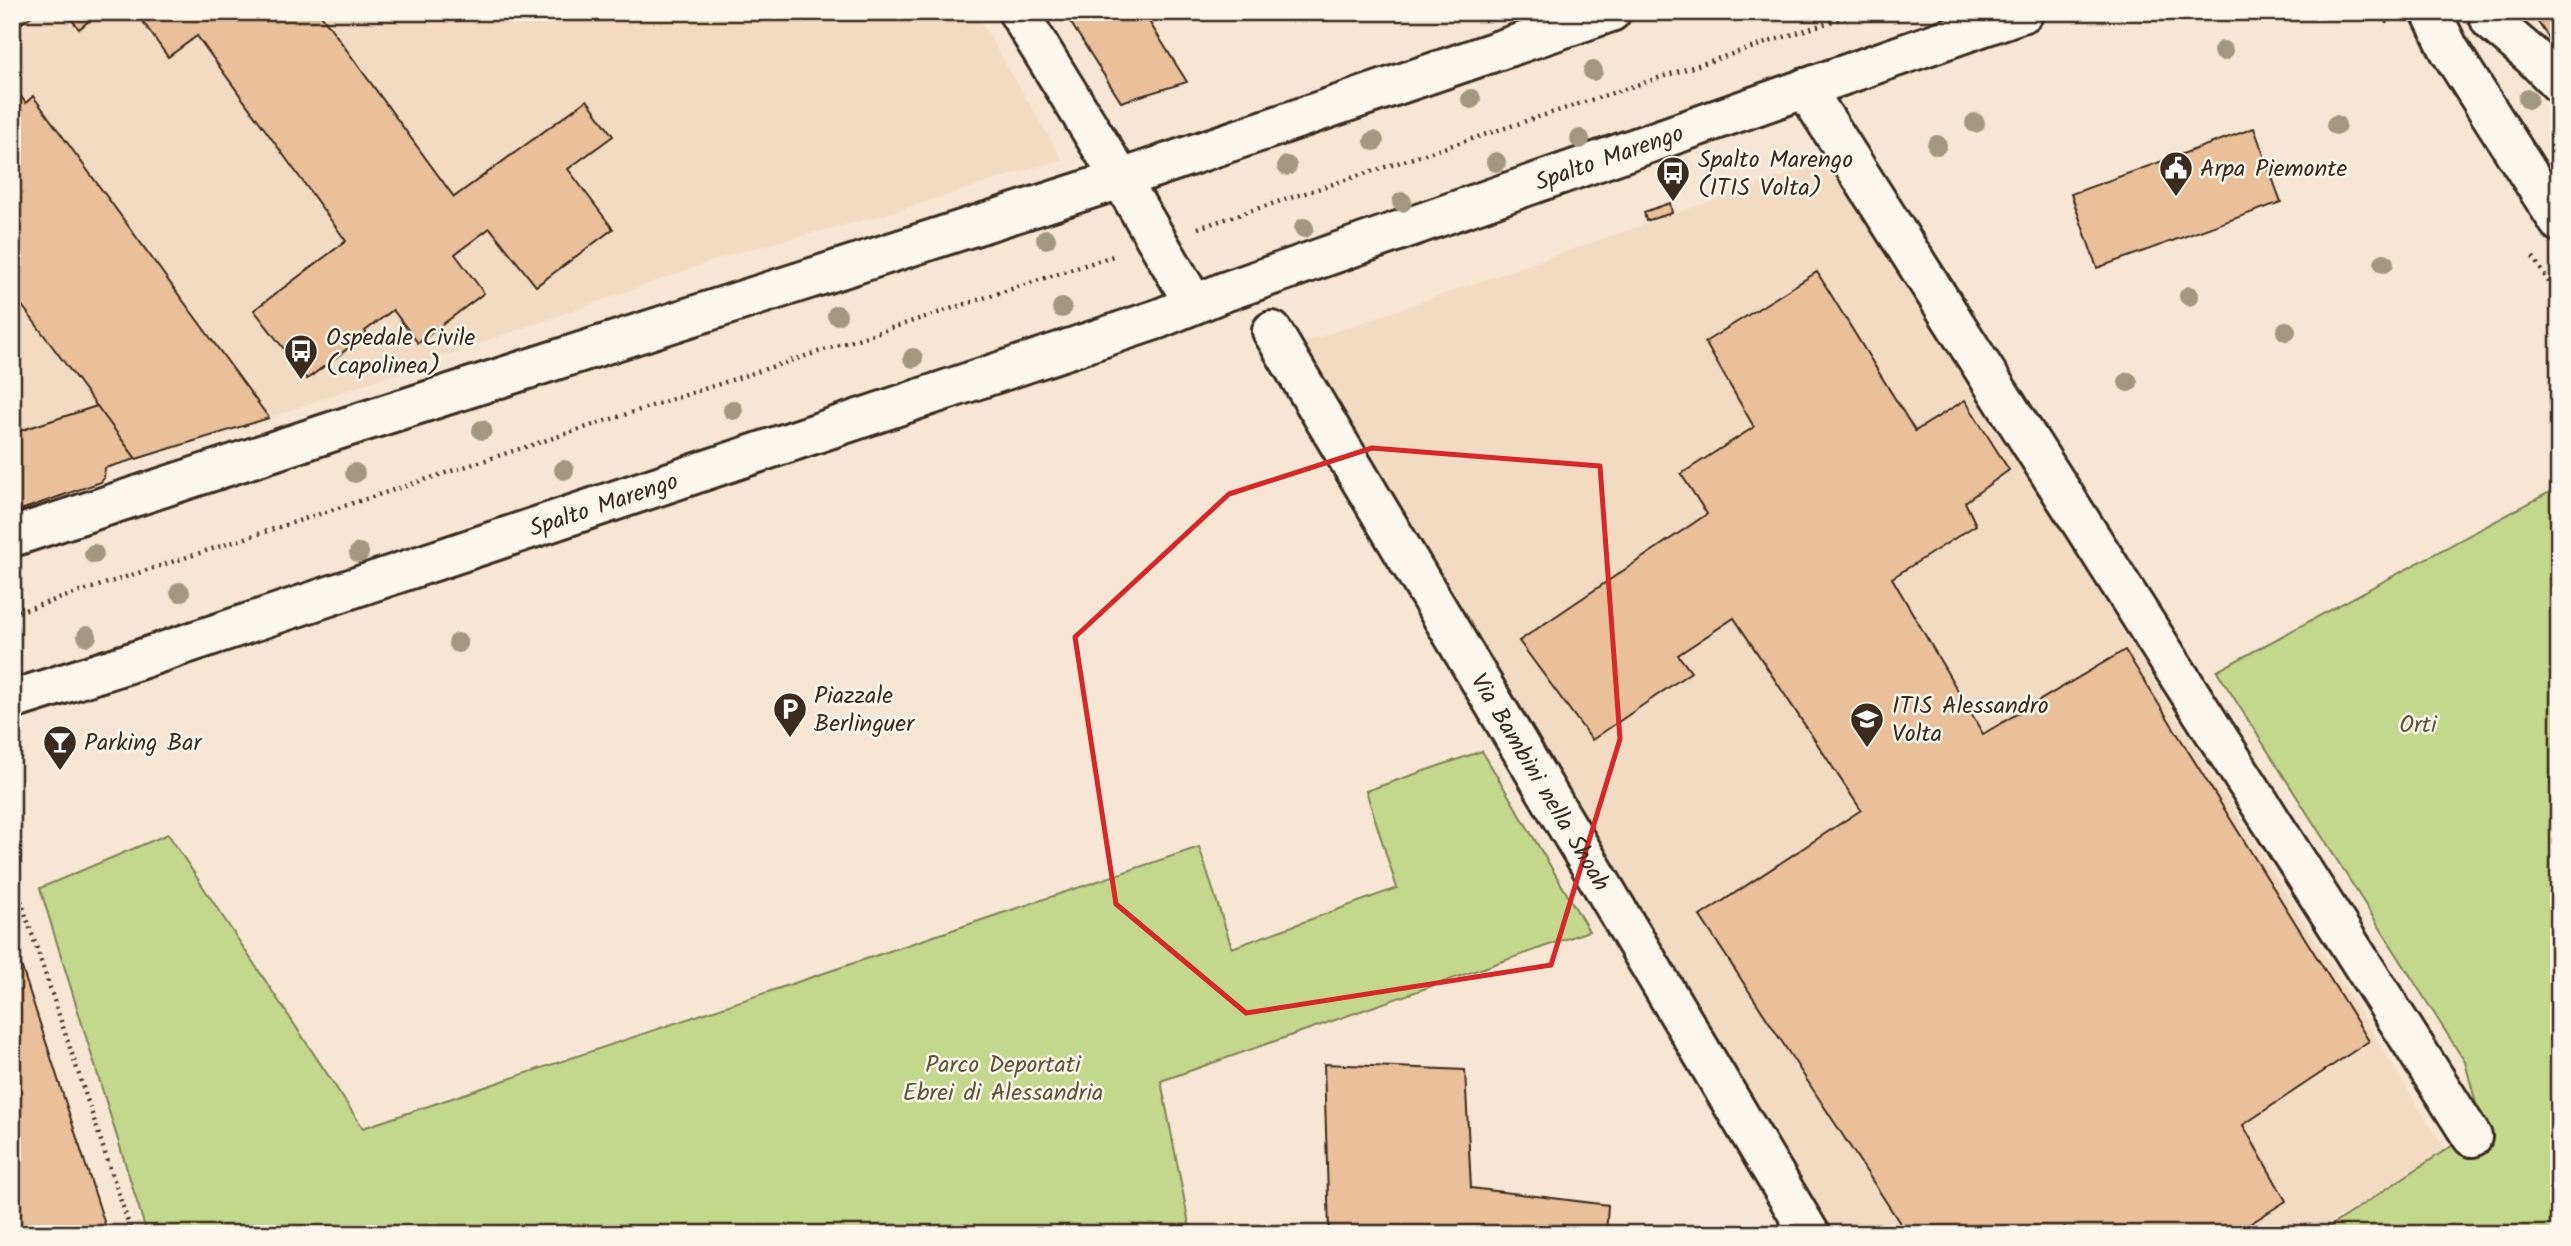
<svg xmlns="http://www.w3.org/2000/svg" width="2571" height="1246" viewBox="0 0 2571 1246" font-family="Kalam,sans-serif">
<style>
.built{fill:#f2dbc2}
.green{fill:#c3d88d;stroke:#7f8156;stroke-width:2}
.building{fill:#eac09a;stroke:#3b2a1e;stroke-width:2}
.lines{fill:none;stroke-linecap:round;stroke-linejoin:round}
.minor-casing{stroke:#3b2a1e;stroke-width:44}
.major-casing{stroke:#3b2a1e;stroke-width:44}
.path{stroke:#3b2a1e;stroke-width:4.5;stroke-dasharray:2 5;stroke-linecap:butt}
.minor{stroke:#fbf7ec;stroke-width:38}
.major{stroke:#fbf7ec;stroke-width:38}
.tree{fill:#a2977f}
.marked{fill:none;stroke:#d62828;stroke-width:5;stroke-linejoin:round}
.labels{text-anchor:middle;stroke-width:5;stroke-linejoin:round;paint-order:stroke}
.street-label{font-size:24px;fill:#3b2a1e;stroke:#fbf7ec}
.poi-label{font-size:24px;fill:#3b2a1e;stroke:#fbf7ec;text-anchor:start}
.park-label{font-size:24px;fill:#5d563a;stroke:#fbf7ec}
</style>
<rect width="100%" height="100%" fill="#f6e6d3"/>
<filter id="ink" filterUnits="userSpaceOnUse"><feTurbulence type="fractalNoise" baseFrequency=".0143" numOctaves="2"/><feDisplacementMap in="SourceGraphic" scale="14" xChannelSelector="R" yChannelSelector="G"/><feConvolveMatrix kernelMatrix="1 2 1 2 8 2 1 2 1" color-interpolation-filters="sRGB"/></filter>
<g filter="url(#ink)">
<!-- built -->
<g class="built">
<polygon points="12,12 975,12 1062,159 884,215 738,252 269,418 105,468 104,478 12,513"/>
<polygon points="1830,160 2446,1151 2311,1234 1834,1234 1291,347"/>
</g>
<!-- green -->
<g class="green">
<polygon points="2559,487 2559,1234 2318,1234 2482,1126 2465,1062 2217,671"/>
<polygon points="1482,751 1589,931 1161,1081 1191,1234 147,1234 40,888 168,834 363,1128 1199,847 1232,948 1397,888 1366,791"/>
</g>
<!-- building -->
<g class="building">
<polygon points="12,12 37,12 12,30"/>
<polygon points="66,12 100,12 79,29"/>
<polygon points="136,12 319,12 454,197 587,100 613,136 568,169 613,229 536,286 490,228 455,254 484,293 418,343 393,310 365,331 367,334 307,379 254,310 346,241 197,36 168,57"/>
<polygon points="1064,12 1143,12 1187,82 1121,102"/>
<polygon points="1236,12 1252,12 1247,20"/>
<polygon points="2531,12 2559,12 2559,53"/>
<polygon points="12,85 26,103 33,96 269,418 136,459 12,292"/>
<polygon points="2254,128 2281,202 2097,268 2071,194"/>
<polygon points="1670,203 1672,213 1646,221 1644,212"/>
<polygon points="1817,272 1915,431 1965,400 2009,470 1965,502 1976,525 1892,578 1983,734 2125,650 2369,1041 2243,1125 2286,1201 2234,1234 2069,1234 2065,1227 2053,1234 1907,1234 1700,916 1861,810 1734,618 1678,655 1691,672 1592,740 1519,641 1707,514 1681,474 1754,427 1705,342"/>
<polygon points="97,406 136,459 105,468 104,478 101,482 12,513 12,421 19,431"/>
<polygon points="12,937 108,1234 12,1234"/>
<polygon points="1324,1064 1465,1070 1471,1188 1608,1205 1606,1234 1399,1234 1329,1231"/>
<polygon points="2559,1134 2559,1154 2550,1138"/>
</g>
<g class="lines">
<!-- minor casing -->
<g class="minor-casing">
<g id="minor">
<polyline points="1018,12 1121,179"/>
<polyline points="1805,88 2472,1137"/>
<path id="s1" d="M 1272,331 L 1810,1234"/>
</g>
</g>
<!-- major casing -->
<g class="major-casing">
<g id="major">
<polyline points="2431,12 2449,49 2559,222"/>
<polyline points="2487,12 2491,21 2532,56 2559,83"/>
<polyline points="1121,179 1194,304"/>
<polyline points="12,537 334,431 1121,179 1611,12"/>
<path id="s2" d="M 12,700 L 126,664 L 1158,319 L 1224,292 L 2024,12"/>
</g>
</g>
<!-- path -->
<g class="path">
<polyline points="2376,12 2391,26"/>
<polyline points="1198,228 1861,12"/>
<polyline points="2533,257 2559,298"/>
<polyline points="12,614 1116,255"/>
<polyline points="12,874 132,1234"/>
</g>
<!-- minor -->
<use href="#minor" class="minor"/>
<!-- major -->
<use href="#major" class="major"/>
</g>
<!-- trees -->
<g class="tree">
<circle cx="2223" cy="51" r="10"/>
<circle cx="1593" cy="71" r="10"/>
<circle cx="1471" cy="99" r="10"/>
<circle cx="2528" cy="99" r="10"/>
<circle cx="1975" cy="123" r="10"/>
<circle cx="2336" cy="125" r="10"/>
<circle cx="1580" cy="139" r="10"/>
<circle cx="1374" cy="141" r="10"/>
<circle cx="1937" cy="145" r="10"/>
<circle cx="1496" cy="162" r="10"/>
<circle cx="1287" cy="166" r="10"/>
<circle cx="1402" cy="202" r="10"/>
<circle cx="1304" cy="228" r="10"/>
<circle cx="1046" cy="239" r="10"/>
<circle cx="2384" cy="263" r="10"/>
<circle cx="2189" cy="296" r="10"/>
<circle cx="1062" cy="308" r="10"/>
<circle cx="837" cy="315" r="10"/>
<circle cx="2286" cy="331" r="10"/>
<circle cx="913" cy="358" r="10"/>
<circle cx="2128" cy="382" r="10"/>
<circle cx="733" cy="410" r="10"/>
<circle cx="482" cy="430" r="10"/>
<circle cx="564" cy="470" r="10"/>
<circle cx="355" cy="473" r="10"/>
<circle cx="359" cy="553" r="10"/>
<circle cx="94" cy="554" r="10"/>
<circle cx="180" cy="592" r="10"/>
<circle cx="87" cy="636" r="10"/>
<circle cx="458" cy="643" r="10"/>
</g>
</g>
<!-- marked area -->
<path class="marked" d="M 1372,448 L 1600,466 L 1620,739 L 1551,965 L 1246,1013 L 1116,904 L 1075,637 L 1229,494 Z"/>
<!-- icons -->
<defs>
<g id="civic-pin" transform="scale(1.75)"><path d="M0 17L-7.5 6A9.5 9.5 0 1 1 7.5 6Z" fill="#3b2a1e" stroke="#fbf7ec"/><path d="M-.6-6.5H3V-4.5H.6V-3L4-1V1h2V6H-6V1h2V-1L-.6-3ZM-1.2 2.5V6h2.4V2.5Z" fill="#fff"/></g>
<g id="bus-pin" transform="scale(1.75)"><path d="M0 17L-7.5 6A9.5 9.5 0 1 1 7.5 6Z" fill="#3b2a1e" stroke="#fbf7ec"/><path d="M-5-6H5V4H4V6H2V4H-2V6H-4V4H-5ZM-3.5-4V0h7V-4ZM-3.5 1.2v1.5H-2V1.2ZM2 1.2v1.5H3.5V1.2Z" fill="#fff"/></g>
<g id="parking-pin" transform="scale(1.75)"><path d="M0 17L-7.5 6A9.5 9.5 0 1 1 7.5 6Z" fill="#3b2a1e" stroke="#fbf7ec"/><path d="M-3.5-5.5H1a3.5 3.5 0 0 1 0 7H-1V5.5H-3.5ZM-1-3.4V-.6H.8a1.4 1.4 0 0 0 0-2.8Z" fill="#fff"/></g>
<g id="school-pin" transform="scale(1.75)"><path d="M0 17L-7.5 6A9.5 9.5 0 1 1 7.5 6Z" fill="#3b2a1e" stroke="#fbf7ec"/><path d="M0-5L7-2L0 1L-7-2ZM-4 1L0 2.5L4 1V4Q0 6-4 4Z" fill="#fff"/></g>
<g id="bar-pin" transform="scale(1.75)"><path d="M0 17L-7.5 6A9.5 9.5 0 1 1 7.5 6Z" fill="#3b2a1e" stroke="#fbf7ec"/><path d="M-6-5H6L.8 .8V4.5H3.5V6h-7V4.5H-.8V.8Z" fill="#fff"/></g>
</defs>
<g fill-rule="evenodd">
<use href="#civic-pin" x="2176" y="168"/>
<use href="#bus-pin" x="1673" y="173"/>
<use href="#bus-pin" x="301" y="351"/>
<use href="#parking-pin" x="790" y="709"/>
<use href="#school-pin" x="1867" y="719"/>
<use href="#bar-pin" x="60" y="742"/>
</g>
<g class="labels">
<!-- street labels -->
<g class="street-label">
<text dy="8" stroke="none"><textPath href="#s2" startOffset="1687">Spalto Marengo</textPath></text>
<text dy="8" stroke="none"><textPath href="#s2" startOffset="623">Spalto Marengo</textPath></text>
<text dy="8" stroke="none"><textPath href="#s1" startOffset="525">Via Bambini nella Shoah</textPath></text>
</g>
<!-- poi labels -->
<g class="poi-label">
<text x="1698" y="167">Spalto Marengo<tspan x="1698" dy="28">(ITIS Volta)</tspan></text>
<text x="2200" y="176">Arpa Piemonte</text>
<text x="326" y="345">Ospedale Civile<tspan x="326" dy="28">(capolinea)</tspan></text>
<text x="814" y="703">Piazzale<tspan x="814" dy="28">Berlinguer</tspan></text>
<text x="1892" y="713">ITIS Alessandro<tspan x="1892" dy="28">Volta</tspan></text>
<text x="84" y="750">Parking Bar</text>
</g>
<!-- park labels -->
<g class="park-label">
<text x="2418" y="732">Orti</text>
<text x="1003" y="1072">Parco Deportati<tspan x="1003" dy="28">Ebrei di Alessandria</tspan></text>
</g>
</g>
<!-- margin -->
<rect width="2571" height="1246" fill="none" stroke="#fbf7ec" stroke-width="42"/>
<rect x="21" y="21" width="2529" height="1204" fill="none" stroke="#3b2a1e" stroke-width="2.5" filter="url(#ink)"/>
</svg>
